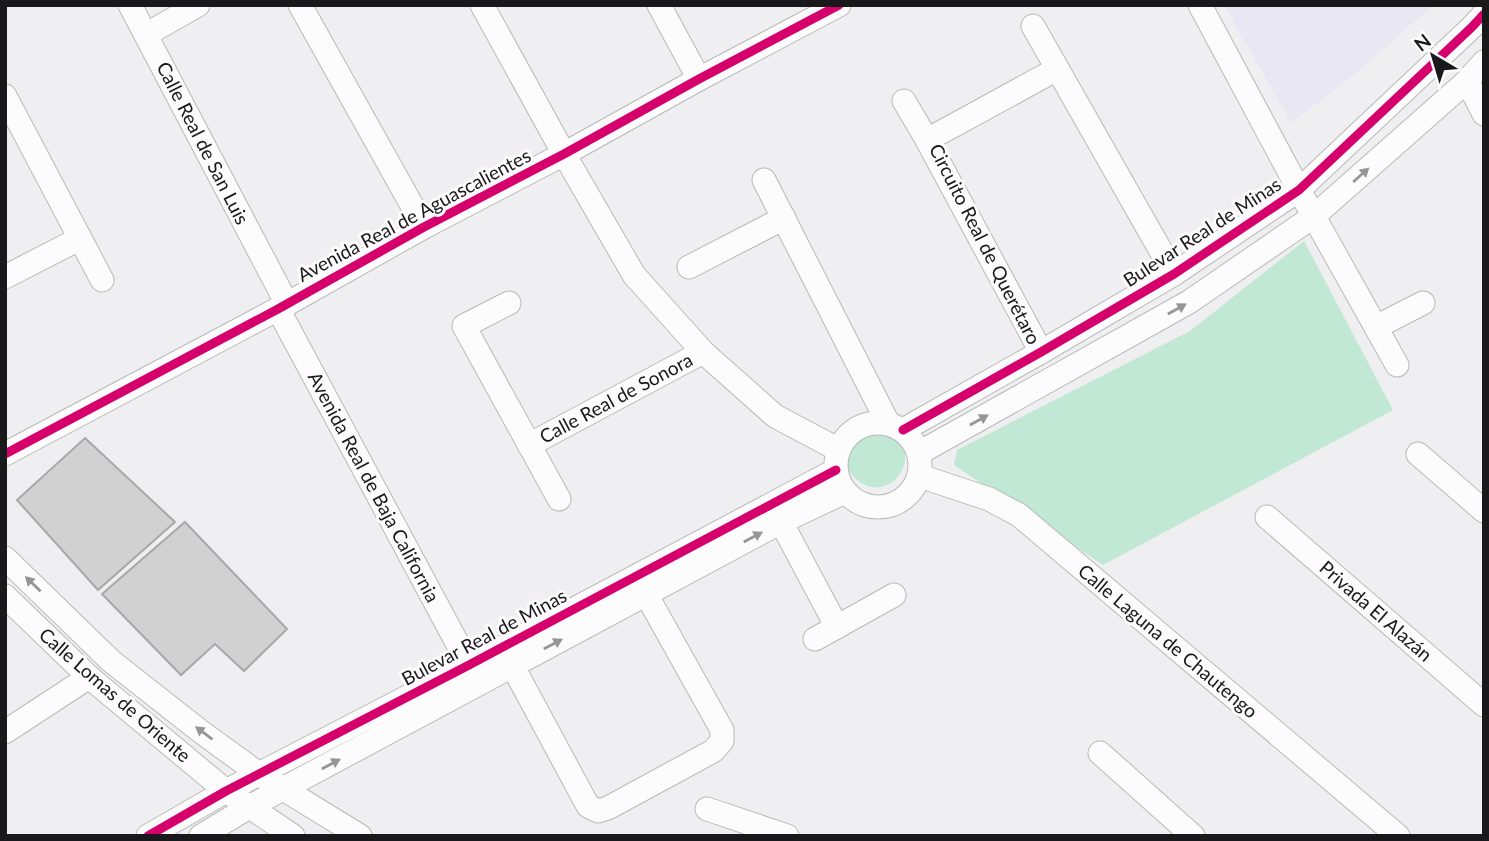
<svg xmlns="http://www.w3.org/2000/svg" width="1489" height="841" viewBox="0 0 1489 841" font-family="Lato,sans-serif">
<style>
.education{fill:#eae7f4}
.green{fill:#c1e8d4}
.building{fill:#d2d1d2;stroke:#a9a8a9;stroke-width:2}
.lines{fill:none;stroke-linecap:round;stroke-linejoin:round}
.minor-casing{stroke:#b9b8ba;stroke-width:25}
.minor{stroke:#fdfcfd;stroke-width:23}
.cycleway-casing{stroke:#fdfbfe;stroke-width:13}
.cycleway{stroke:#d6006c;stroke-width:9}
.oneway{fill:#969597}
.labels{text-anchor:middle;stroke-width:6;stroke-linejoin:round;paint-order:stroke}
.street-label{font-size:19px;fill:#19181a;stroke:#fdfbfe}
</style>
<rect width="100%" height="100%" fill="#efeef0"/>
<!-- education -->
<polygon class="education" points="1224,5 1433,5 1359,71 1291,123"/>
<!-- green -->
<g class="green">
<polygon points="1304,241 1393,410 1103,565 954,465 957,450 1190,331"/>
<path d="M 881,425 C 933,450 890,509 856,479 C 845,469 843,458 844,443 C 857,432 863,427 881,425 Z"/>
</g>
<!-- building -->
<g class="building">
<polygon points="85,438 175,522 98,590 17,500"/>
<polygon points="185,522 287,629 244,671 215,644 181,675 102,594"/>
</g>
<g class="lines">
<!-- minor casing -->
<g class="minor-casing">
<g id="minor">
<polyline points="130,5 287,304"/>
<polyline points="300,5 424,227"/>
<polyline points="482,5 564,154 634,275 703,352 775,416 839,450"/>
<polyline points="659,5 699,79"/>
<polyline points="1200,5 1299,190 1397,365"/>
<polyline points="1033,26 1174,274"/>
<polyline points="147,34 198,5"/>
<polyline points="1467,81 1484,114"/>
<polyline points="5,96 102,280"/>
<polyline points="904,101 927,140 1041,352"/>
<polyline points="927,140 1057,69"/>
<polyline points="764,180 888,423"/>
<polyline points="689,267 784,218"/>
<polyline points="5,277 79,239"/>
<polyline points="509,303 464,326 559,499"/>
<polyline points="278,309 469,665"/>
<polyline points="1376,327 1423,303"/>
<circle cx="878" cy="465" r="42"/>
<polyline points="903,430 1041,352 1174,274 1299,190 1472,27 1484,14"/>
<polyline points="529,445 703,352"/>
<polyline points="919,453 1189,302 1314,216 1467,81 1484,62"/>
<polyline points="5,454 278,309 424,227 564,154 699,79 839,5"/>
<polyline points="1418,454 1484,511"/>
<polyline points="920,476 989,499 1019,515 1398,836"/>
<polyline points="1267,517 1484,705"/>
<polyline points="781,522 837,627"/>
<polyline points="5,558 111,661 200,731 259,774 360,836"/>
<polyline points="5,596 89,677 226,791 293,836"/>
<polyline points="815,639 894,595"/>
<polyline points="512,665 588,806 598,811 608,808 713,751 722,741 722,730 646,594"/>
<polyline points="5,732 89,677"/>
<polyline points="1100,753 1193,836"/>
<polyline points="707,809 787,836"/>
<polyline points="148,836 226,791 469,665 836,470"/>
<polyline points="201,836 249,807 781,522 845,492"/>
</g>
</g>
<!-- minor -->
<use href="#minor" class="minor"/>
<!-- cycleway casing -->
<g class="cycleway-casing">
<g id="cycleway">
<polyline points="903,430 1041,352 1174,274 1299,190 1472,27 1484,14"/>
<polyline points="5,454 278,309 424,227 564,154 699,79 839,5"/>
<polyline points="148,836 226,791 469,665 836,470"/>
</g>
</g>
<!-- cycleway -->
<use href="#cycleway" class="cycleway"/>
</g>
<!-- one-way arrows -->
<defs><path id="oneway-solid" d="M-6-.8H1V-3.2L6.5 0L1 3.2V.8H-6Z" transform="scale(1.75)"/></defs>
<g class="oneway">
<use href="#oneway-solid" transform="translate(1361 175) rotate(-42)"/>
<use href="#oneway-solid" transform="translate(1177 309) rotate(-29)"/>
<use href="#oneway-solid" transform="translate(979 420) rotate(-29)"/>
<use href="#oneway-solid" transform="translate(753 537) rotate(-28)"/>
<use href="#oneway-solid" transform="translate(33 584) rotate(-136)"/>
<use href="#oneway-solid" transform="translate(553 644) rotate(-28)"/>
<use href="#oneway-solid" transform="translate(204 733) rotate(-143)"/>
<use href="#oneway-solid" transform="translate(331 764) rotate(-28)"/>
</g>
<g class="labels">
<!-- street labels -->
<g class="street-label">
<text transform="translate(203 143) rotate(63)" y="7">Calle Real de San Luis</text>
<text transform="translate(414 215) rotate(-28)" y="7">Avenida Real de Aguascalientes</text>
<text transform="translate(1202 232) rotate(-33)" y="7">Bulevar Real de Minas</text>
<text transform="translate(985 244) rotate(63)" y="7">Circuito Real de Querétaro</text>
<text transform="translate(616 398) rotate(-28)" y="7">Calle Real de Sonora</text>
<text transform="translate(374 487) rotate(62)" y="7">Avenida Real de Baja California</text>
<text transform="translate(1376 611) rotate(41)" y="7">Privada El Alazán</text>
<text transform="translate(484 637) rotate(-28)" y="7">Bulevar Real de Minas</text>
<text transform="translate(1168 641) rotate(40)" y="7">Calle Laguna de Chautengo</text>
<text transform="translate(115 695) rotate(41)" y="7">Calle Lomas de Oriente</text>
</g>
</g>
<!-- border -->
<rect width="1489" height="841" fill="none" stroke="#19181a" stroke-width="14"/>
<!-- north arrow -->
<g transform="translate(1433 56) rotate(322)" stroke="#fdfbfe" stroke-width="5" paint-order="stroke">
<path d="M0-5L12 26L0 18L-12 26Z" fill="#19181a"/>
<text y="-10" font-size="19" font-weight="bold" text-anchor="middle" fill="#19181a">N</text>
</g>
</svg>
